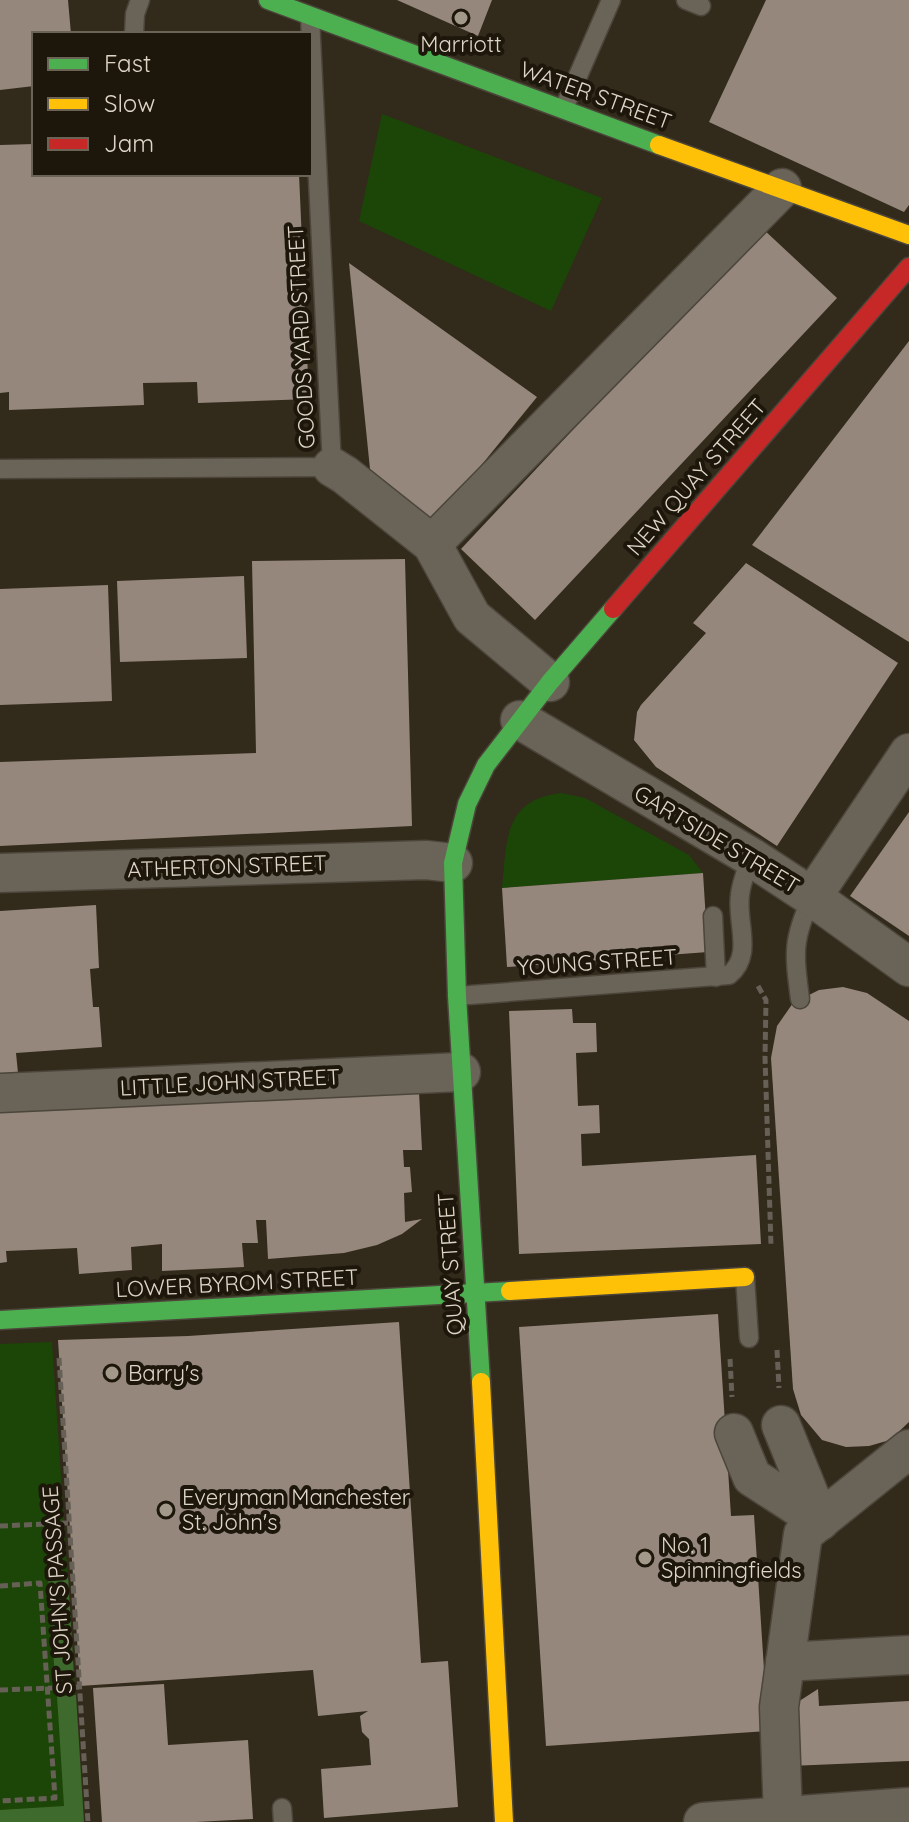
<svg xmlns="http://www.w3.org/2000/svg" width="909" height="1822" viewBox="0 0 909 1822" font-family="Quicksand,sans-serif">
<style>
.green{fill:#1c4607}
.forest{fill:#3e6a2d}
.building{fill:#95877c}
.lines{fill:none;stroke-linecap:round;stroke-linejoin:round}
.lane-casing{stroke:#4c453a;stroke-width:21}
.street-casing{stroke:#4c453a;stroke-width:41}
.fast-casing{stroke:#4c453a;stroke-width:21}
.slow-casing{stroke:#4c453a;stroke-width:21}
.jam-casing{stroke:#4c453a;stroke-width:21}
.path{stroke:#666056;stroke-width:5;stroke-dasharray:8 4;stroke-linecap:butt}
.lane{stroke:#696358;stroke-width:18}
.street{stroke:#696358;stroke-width:38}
.fast{stroke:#4caf50;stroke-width:18}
.slow{stroke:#ffc107;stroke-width:18}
.jam{stroke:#c62828;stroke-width:18}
.poi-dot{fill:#a2998a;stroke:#1d170b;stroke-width:3}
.labels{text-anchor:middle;stroke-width:8;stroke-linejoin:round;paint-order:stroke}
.poi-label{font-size:22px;fill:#ded5c6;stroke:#1d170b;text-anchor:start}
.street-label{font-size:22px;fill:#ded5c6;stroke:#1d170b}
</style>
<rect width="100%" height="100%" fill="#322a1b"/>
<!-- green -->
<g class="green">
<polygon points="382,114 602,198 551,311 359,221"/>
<path d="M 561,793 L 585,798 L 689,855 L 703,873 L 502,888 C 507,841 503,800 561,793 Z"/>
<polygon points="52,1342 84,1822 0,1822 0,1344"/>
</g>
<!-- forest -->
<g class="forest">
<polygon points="68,1575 74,1677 55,1678 48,1576"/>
<polygon points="76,1695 84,1822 0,1822 0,1810 64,1806 57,1696"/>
</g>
<!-- building -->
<g class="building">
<polygon points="0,0 68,0 71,34 34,34 34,86 0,90"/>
<polygon points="397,0 492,0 478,36"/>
<polygon points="766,0 909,0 909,205 904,212 709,122"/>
<polygon points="34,144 34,174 299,174 309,399 198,403 197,382 143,383 144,405 9,410 9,392 0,393 0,145"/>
<polygon points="762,228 837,298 535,620 461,549"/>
<polygon points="349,263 537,397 435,522 370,469"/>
<polygon points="909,341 909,642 752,545"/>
<polygon points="405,559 412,826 0,846 0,762 256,753 252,561"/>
<polygon points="746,563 898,663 777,846 656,767 634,740 637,712 641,705 706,633 693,623"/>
<polygon points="244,576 247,658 120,662 117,581"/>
<polygon points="108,585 112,701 0,705 0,589"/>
<polygon points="909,812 909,936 850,896"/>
<polygon points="703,873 708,952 507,967 502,888"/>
<polygon points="96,905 99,968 90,969 93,1007 99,1007 102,1047 16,1053 18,1073 0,1075 0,911"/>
<polygon points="843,987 867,993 909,1021 909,1422 890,1440 869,1446 846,1447 822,1440 801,1415 793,1389 771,1058 777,1026 793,1003 819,990"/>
<polygon points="572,1009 573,1023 596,1023 597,1052 576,1053 578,1106 599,1105 600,1133 581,1134 582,1166 756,1155 761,1244 519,1254 509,1011"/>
<polygon points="419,1092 422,1150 403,1150 404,1167 410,1167 412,1192 404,1193 405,1222 422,1219 402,1234 377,1245 344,1253 268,1259 266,1220 256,1220 258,1243 242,1243 244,1267 162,1271 162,1244 131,1247 132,1270 79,1274 77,1248 6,1251 7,1262 0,1263 0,1110"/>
<polygon points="718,1314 731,1516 754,1515 768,1731 546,1746 519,1327"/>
<polygon points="399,1322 421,1663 448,1661 458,1807 324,1818 321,1769 371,1765 369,1739 362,1732 360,1716 368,1711 318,1716 313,1670 80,1686 58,1340 188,1336"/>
<polygon points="164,1684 168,1745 248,1740 253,1819 196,1822 102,1822 93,1688"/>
<polygon points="818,1689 819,1706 909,1701 909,1761 790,1766 790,1707"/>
</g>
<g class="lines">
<!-- lane casing -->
<g class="lane-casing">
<g id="lane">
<polyline points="686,0 701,6"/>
<polyline points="134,34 135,14 140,0"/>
<polyline points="564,108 611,0"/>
<polyline points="0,469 332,467 310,17"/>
<polyline points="713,916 716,977"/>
<path d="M 457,996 L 729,975 C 754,955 736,923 740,895 C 741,883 747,869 751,857"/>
<path d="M 800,999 C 794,953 792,940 812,897"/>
<polyline points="745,1277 749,1338"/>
<polyline points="282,1808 283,1822"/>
</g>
</g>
<!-- street casing -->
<g class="street-casing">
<g id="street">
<polyline points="332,467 345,475 432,544 472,617 550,682"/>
<polyline points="432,544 782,188"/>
<polyline points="520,720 751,857 812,897 909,967"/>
<polyline points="0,873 426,860 453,863"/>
<polyline points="812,897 909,753"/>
<polyline points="0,1093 461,1072"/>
<polyline points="781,1425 820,1521"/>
<polyline points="734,1433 752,1477 820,1521"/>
<polyline points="785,1662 909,1655"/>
<polyline points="783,1816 779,1707 803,1534 909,1449"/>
<polyline points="703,1822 909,1807"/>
</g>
</g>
<!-- fast casing -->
<g class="fast-casing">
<g id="fast">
<polyline points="268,0 659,145"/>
<polyline points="0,1320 510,1291"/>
<polyline points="481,1382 457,996 453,863 467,804 486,765 550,682 613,609"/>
</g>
</g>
<!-- slow casing -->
<g class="slow-casing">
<g id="slow">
<polyline points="659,145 909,235"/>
<polyline points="510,1291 745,1277"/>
<polyline points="481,1382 504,1822"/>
</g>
</g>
<!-- jam casing -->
<g class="jam-casing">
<polyline id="jam" points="613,609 909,267"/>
</g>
<!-- path -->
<g class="path">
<polyline points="758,986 766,1000 765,1057 771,1246"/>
<polyline points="777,1350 779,1388"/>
<polyline points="59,1358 88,1822"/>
<polyline points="730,1359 732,1397"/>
<polyline points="0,1526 68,1523"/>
<polyline points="0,1586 40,1583 55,1798 0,1801"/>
<polyline points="0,1690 79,1687"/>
</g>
<!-- lane -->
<use href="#lane" class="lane"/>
<!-- street -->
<use href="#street" class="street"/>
<!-- fast -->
<use href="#fast" class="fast"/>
<!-- slow -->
<use href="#slow" class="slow"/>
<!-- jam -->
<use href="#jam" class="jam"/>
</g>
<!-- markers -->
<g class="poi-dot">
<circle cx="461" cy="18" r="8"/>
<circle cx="112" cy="1373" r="8"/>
<circle cx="166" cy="1510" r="8"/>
<circle cx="645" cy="1558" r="8"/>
</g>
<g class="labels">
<!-- poi labels -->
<g class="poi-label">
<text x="461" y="52" text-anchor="middle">Marriott</text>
<text x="128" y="1381">Barry's</text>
<text x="182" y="1505">Everyman Manchester<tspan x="182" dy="25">St. John's</tspan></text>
<text x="661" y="1553">No. 1<tspan x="661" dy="25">Spinningfields</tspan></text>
</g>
<!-- street labels -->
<g class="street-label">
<text transform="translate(596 95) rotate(20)" y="8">WATER STREET</text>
<text transform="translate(301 337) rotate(-93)" y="8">GOODS YARD STREET</text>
<text transform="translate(696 477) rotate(-49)" y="8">NEW QUAY STREET</text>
<text transform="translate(717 839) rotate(31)" y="8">GARTSIDE STREET</text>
<text transform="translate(227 866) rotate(-2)" y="8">ATHERTON STREET</text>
<text transform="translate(597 962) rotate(-4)" y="8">YOUNG STREET</text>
<text transform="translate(230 1082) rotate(-3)" y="8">LITTLE JOHN STREET</text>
<text transform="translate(450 1264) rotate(-94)" y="8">QUAY STREET</text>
<text transform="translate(237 1283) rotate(-3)" y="8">LOWER BYROM STREET</text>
<text transform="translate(57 1590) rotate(-94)" y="8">ST JOHN'S PASSAGE</text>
</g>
</g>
<!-- legend -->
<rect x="32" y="32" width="280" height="144" fill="#1d170b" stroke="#6a6356" stroke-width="2"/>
<rect x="48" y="58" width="40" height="12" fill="#4caf50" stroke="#6a6356" stroke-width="2"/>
<text x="104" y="72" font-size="24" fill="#ded5c6">Fast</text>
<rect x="48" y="98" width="40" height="12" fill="#ffc107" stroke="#6a6356" stroke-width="2"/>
<text x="104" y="112" font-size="24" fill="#ded5c6">Slow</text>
<rect x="48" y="138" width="40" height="12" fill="#c62828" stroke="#6a6356" stroke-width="2"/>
<text x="104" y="152" font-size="24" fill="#ded5c6">Jam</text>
</svg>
